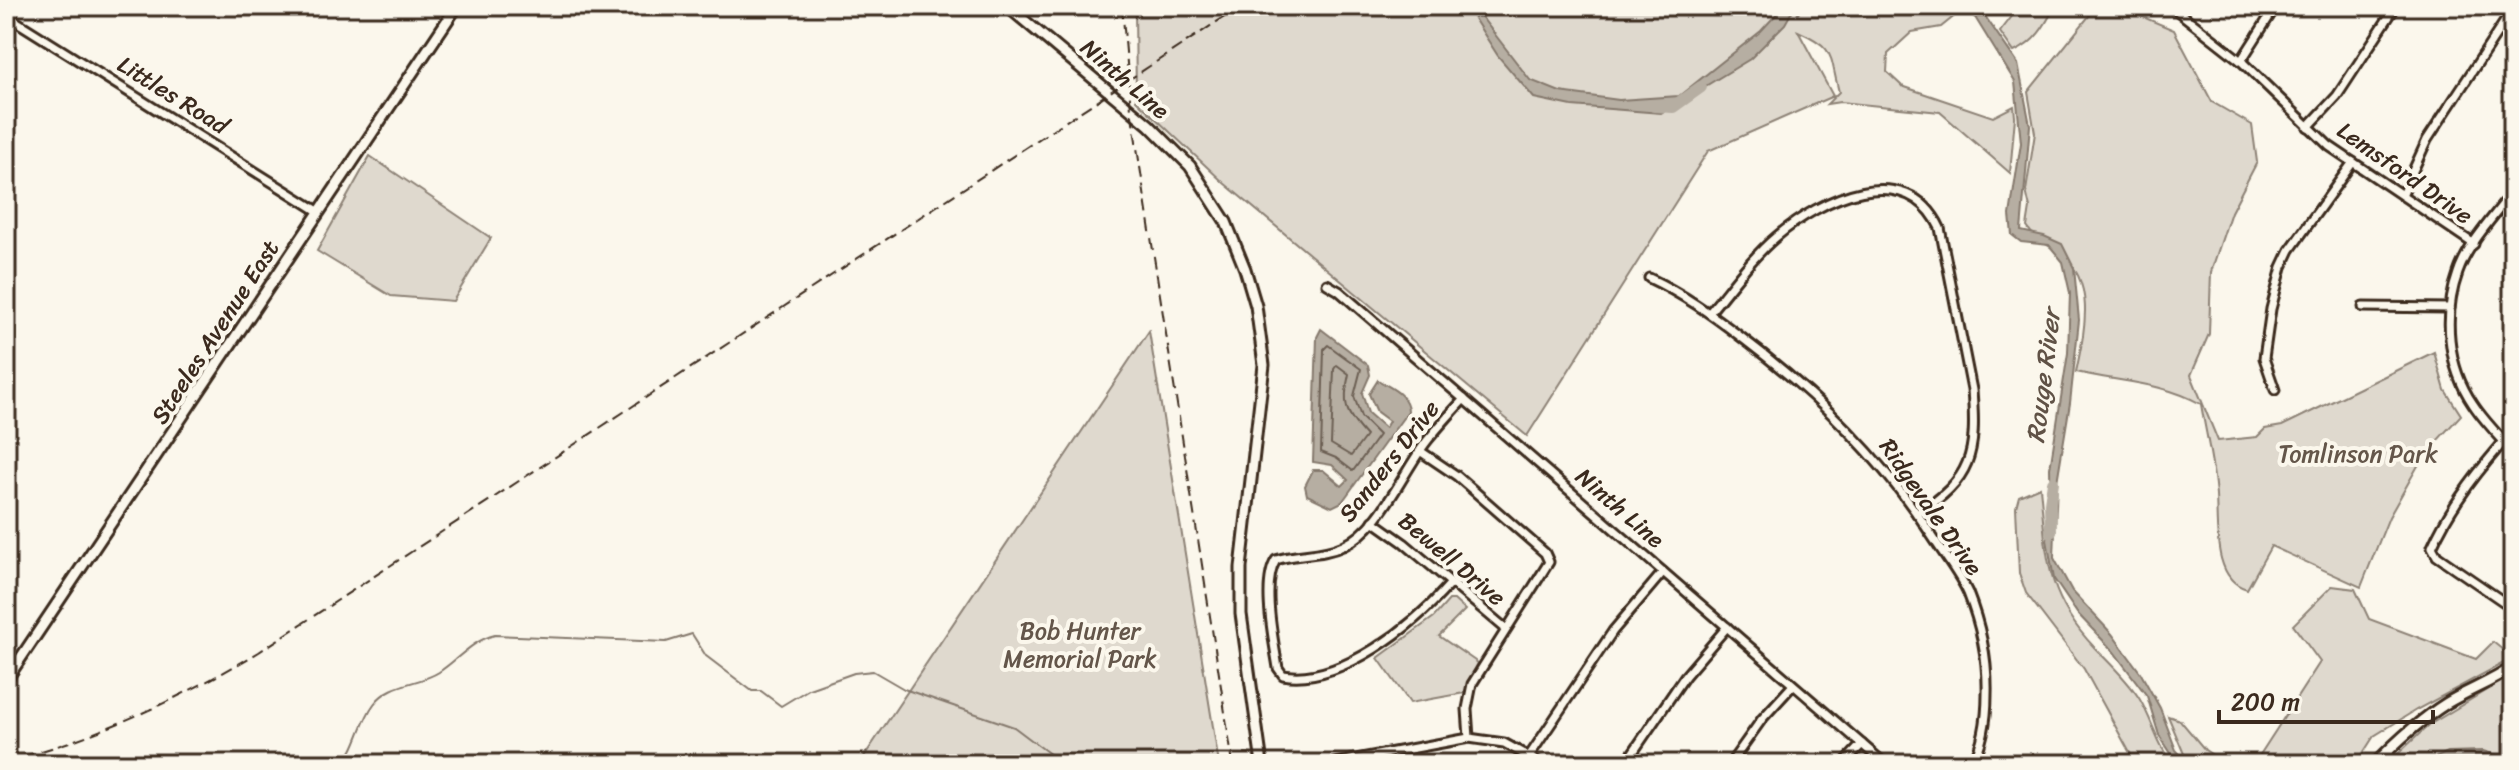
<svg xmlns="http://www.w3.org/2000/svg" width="2519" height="770" viewBox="0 0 2519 770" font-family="Sriracha,sans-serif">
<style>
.green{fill:#dfd9ce;stroke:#8d8276;stroke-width:2}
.water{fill:#b6aea2;stroke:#85796d;stroke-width:2}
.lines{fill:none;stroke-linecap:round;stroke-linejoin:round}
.shore{stroke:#6c5f53;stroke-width:2}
.stream{stroke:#85796d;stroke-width:2}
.river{stroke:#b6aea2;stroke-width:12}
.minor-casing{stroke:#3b2a1e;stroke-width:13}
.secondary-casing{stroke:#3b2a1e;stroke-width:15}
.minor{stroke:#fbf7ec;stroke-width:7}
.secondary{stroke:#fbf7ec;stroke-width:9}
.rail{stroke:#3b2a1e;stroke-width:2;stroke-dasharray:12 6;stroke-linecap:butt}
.labels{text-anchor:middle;stroke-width:8;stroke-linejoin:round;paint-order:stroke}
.street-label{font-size:24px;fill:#3b2a1e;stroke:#fbf7ec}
.park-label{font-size:24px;fill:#64564a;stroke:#fbf7ec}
.water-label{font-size:26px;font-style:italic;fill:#605246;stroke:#fbf7ec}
</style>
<rect width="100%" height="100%" fill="#fbf7ec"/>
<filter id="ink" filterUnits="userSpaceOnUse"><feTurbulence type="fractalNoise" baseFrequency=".0125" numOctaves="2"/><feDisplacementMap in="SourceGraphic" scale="16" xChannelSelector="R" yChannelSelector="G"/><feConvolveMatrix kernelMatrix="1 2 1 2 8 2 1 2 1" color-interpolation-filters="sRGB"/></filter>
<g filter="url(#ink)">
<!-- green -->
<g class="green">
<path d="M 1135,6 L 1800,6 L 1797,16 L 1802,6 L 1967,6 L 1941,27 L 1912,32 L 1888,54 L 1887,72 L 1902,86 L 1993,117 L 2014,106 L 2015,117 L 2010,173 L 1940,112 L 1840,102 L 1827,104 L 1839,92 C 1829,54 1836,48 1798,31 L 1833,96 L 1708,151 L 1527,436 L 1224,183 L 1136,100 Z"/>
<path d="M 2020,6 L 2055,6 C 2045,26 2035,43 2014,52 L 2000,32 Z"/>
<path d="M 2097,6 L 2117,6 L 2174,30 L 2212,102 L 2252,125 L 2257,162 L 2231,212 L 2211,272 L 2209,334 L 2191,375 L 2218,441 L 2257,437 L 2265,429 L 2282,426 L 2434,352 L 2445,390 L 2461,415 L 2424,455 L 2389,517 L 2361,587 L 2271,546 L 2247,589 C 2212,580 2218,524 2216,496 C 2214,466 2206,434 2201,404 C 2162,382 2119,382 2076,372 C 2084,333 2097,283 2061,254 C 2049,245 2035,240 2027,227 L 2030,208 L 2026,191 L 2035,133 L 2028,92 Z"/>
<polygon points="370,156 491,238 453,301 391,296 317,251"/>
<polygon points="1149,331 1219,764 859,764"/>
<path d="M 2040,487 C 2047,554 2044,594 2094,647 C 2110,664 2126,678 2139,698 C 2152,719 2157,744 2172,764 L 2136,764 L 2084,669 L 2026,593 L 2019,573 L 2016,507 L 2019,496 Z"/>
<polygon points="2332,586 2355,589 2369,619 2476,659 2493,642 2513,658 2416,710 2374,736 2356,764 2254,764 2320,662 2293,625"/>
<polygon points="1449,600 1454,600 1465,610 1439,636 1478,663 1464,693 1410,703 1378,658 1434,617"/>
<polygon points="2513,674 2513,764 2387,764 2429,725"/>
<polygon points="2168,716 2180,720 2205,750 2226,764 2190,764 2184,754"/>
</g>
<!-- water -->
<g class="water">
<polygon points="1466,6 1473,6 1530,80 1560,92 1619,100 1679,96 1761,31 1784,6 1795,6 1785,24 1750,59 1661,113 1572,106 1534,98 1498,56"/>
<polygon points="1968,6 1978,6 2018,64 2030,125 2021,231 2044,236 2062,244 2074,268 2079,320 2070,403 2057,482 2054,558 2072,591 2112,634 2140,672 2160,708 2176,750 2189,764 2178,764 2159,735 2147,696 2114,652 2077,613 2054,579 2047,540 2051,517 2050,468 2068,353 2070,293 2063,262 2049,245 2021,242 2012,235 2010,215 2021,143 2015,82"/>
<path d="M 1321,329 L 1368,365 L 1370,375 L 1362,393 L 1368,413 L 1385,428 L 1389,421 L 1377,412 L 1369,394 L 1378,380 C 1390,388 1408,394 1408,411 L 1342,502 L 1332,507 L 1307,495 L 1305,486 L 1313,470 L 1323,470 L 1342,486 L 1348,480 L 1332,465 L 1313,462 L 1317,337 Z"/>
<polygon points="2483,751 2496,755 2506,764 2482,764 2465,760 2421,764 2448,752"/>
</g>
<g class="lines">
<!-- shore -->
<g class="shore">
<polygon points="1328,345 1361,369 1354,396 1361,417 1379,435 1353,471 1336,458 1321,452 1324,349"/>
<path d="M 1337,365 L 1349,374 C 1342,404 1345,413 1366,436 L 1351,456 L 1331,444 L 1334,369 Z"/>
</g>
<!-- stream -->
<g class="stream">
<polyline points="247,764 249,759 257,764"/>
<path d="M 343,764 C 358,747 360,723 374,704 C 390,682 419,685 439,672 C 459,659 471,641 495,635 L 666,642 L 692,634 L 706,656 L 752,691 L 761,691 L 781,706 L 809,689 L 854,673 L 873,671 L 904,689 L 1014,727 L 1063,764"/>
</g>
<!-- river -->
<g class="river">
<polyline points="1654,106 1673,107 1701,87"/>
<polyline points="2051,532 2050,503 2053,482"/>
</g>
<!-- minor casing -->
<g class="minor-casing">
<g id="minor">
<polyline points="2171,6 2241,61 2329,146 2474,244"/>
<polyline points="6,15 318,211"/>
<polyline points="2241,61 2276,6"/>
<polyline points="2308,127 2337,96 2396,6"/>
<path d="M 2513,191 C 2495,216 2468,243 2458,273 C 2443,315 2447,366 2473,404 C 2484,421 2499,436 2513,451"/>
<polyline points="2402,195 2427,140 2513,9"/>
<path d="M 1649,278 C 1683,294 1711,314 1741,337 C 1819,396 1883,459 1936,542 C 1947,559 1960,575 1968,593 C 1981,626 1988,659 1987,694 C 1987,718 1984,742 1972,764"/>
<polyline points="1327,284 1339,291 1885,764"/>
<polyline points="2363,307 2450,308"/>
<path d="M 1710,312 C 1731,287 1751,258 1776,237 C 1820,199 1906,157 1940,228 L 1972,390 C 1977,454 1972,479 1917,514"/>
<polyline points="2275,390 2264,358 2271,309 2282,267 2290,250 2353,162"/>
<polyline points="1420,451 1457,476 1545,553 1549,562 1472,684 1467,709 1469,738"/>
<polyline points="1373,521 1404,543 1506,629"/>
<path d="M 1450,584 C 1415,624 1341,685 1283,675 L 1278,668 C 1274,642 1261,583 1276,560 C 1297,553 1322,556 1343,546 C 1381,529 1402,473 1427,441 C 1439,426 1452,412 1464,399"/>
<path d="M 2504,602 L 2437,556 L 2432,547 C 2451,504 2482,466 2513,431"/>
<polyline points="1329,764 1469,738 1504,743 1542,764"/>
<polyline points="1524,764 1613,631 1663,572"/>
<polyline points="1625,764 1685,676 1727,627"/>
<polyline points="1730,764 1762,719 1793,685"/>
<polyline points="1843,764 1862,744"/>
</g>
</g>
<!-- secondary casing -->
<g class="secondary-casing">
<g id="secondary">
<polyline points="1007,6 1149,125 1190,166 1226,222 1245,269 1256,306 1264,365 1241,568 1241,614 1262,764"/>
<polyline points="6,680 457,6"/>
<path d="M 2375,764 C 2397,741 2420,720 2447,703 C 2468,690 2492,682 2513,667"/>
</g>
</g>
<!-- minor -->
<use href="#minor" class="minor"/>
<!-- secondary -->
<use href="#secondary" class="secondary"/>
<!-- rail -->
<g class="rail">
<polyline points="1122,6 1131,109 1233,764"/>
<path d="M 6,761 C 96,738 180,699 259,652 L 1241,6"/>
</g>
</g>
</g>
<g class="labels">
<!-- street labels -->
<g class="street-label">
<text transform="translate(1125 79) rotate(41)" y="8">Ninth Line</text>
<text transform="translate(173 95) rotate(32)" y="8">Littles Road</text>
<text transform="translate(2405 173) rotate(35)" y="8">Lemsford Drive</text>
<text transform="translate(215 332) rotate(-57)" y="8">Steeles Avenue East</text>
<text transform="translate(1389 461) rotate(-52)" y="8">Sanders Drive</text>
<text transform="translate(1931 507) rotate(55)" y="8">Ridgevale Drive</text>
<text transform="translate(1620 508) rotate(41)" y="8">Ninth Line</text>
<text transform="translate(1452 559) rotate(40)" y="8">Bewell Drive</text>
</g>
<!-- park labels -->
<g class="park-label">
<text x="2358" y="462">Tomlinson Park</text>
<text x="1080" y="639">Bob Hunter<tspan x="1080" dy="28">Memorial Park</tspan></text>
</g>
<!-- water labels -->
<g class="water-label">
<text transform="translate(2043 376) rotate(-83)" y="9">Rouge River</text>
</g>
</g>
<!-- margin -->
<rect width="2519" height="770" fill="none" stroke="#fbf7ec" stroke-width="32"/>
<rect x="16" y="16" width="2487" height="738" fill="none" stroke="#3b2a1e" stroke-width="3" filter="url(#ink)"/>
<!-- scale -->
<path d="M2219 710v12h214v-12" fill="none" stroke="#3b2a1e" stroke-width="4"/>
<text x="2231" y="710" font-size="24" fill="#3b2a1e" stroke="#fbf7ec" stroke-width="6" paint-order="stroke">200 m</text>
</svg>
